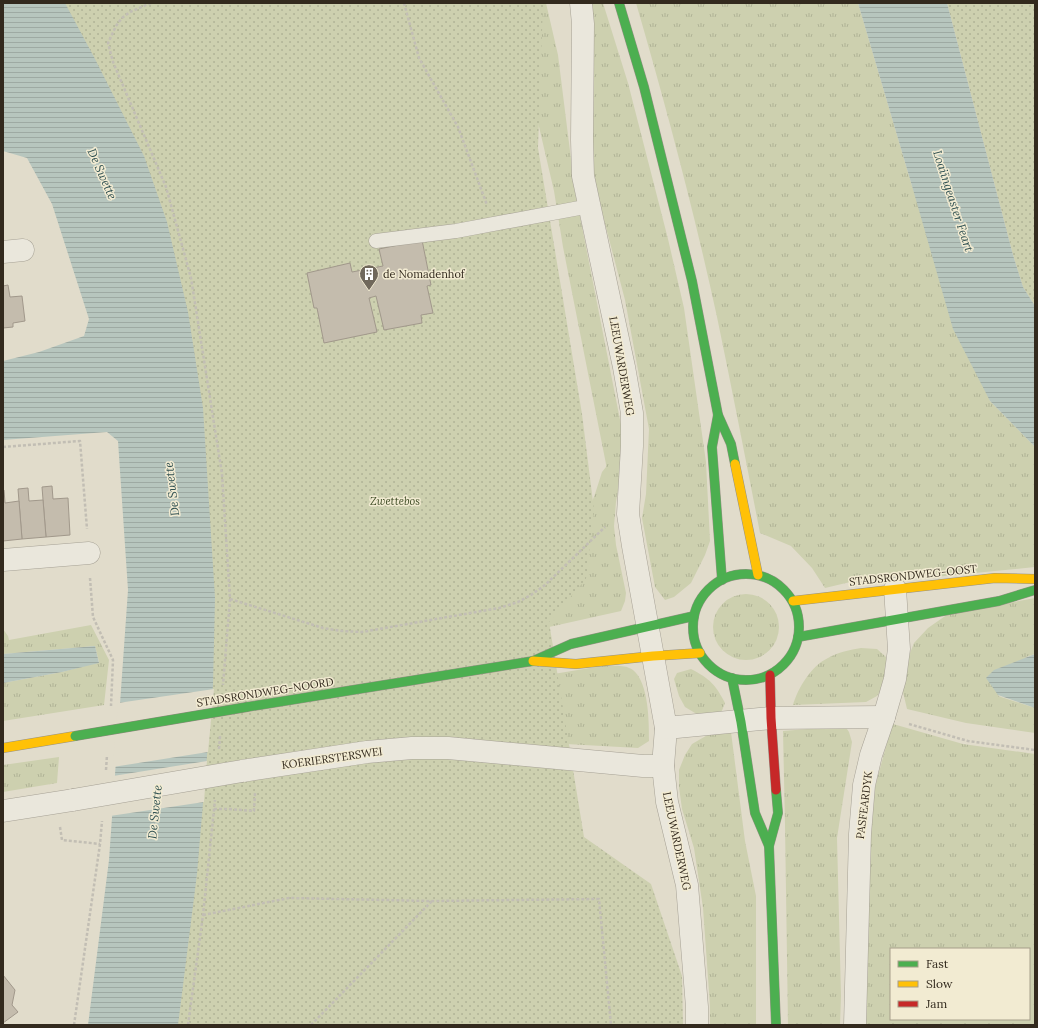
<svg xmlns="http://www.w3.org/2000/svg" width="1038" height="1028" viewBox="0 0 1038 1028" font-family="Lora,serif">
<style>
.grass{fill:url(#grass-tufts);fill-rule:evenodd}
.park{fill:url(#park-dots)}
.water{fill:url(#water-rules)}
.pier{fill:#e1dccb}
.building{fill:#c4bcad;stroke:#a1988b}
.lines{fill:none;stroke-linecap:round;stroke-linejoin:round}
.lane-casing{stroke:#a6a195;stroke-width:15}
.street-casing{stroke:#a6a195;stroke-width:23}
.fast-casing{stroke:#969185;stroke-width:10}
.slow-casing{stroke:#969185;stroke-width:10}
.jam-casing{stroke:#969185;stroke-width:10}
.path{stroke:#c2beb4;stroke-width:2.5;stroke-dasharray:3 2;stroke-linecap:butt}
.lane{stroke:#eae7dc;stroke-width:14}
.street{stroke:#eae7dc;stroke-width:22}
.fast{stroke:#4caf50;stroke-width:9}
.slow{stroke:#ffc107;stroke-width:9}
.jam{stroke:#c62828;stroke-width:9}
.street-bridge-casing{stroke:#a6a195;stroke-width:23;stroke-linecap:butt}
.fast-bridge-casing{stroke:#8c877b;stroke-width:10;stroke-linecap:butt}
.street-bridge{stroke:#eae7dc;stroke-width:22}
.fast-bridge{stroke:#4caf50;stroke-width:9}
.labels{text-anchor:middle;stroke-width:3;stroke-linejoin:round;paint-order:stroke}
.poi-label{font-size:11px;fill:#332a1e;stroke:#f2ebd2;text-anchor:start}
.street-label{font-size:11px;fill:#332a1e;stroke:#f2ebd2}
.park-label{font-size:11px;font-style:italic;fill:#404e27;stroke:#f2ebd2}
.water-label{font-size:12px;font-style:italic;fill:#2f5051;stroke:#f2ebd2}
</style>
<defs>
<pattern id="grass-tufts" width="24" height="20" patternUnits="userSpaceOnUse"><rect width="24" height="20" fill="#cdd0af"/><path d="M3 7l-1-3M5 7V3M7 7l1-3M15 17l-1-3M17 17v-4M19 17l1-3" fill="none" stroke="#b0b396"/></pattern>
<pattern id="park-dots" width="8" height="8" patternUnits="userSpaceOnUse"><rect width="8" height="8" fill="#cdd0af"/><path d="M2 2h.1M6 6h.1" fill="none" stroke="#b0b396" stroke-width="1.8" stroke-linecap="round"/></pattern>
<pattern id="water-rules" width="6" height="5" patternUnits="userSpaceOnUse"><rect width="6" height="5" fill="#b7c6be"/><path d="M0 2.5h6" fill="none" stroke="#9eaaa3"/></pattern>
</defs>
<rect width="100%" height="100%" fill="#e1dccb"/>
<!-- grass -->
<g class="grass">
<polygon points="416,3 546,3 558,55 575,191 623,435 619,484 616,502 614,526 616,545 626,593 625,601 621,611 531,631 588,512 595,494 602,472 606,467 606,464 563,247 554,191 526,71"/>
<polygon points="589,3 603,3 628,83 668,239 684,308 706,462 710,541 705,555 691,583 674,597 665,600 655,587 642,518 646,494 649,429 625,300 593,178"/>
<path d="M 636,3 L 858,3 L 912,186 L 990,401 L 1035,447 L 1035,567 L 934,577 L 910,570 L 867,578 L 825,588 L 812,568 L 791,546 L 760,533 C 746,461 732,389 717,317 C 694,211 666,106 636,3 Z"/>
<circle cx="746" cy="627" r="33"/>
<polygon points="1035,598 1035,654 1026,657 998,696 1035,708 1035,733 966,723 907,709 903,692 906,663 914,643 928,628 948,614"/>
<polygon points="91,625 109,660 104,705 3,721 3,683 62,672 99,662 95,646 3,654 3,629 8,636 9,640"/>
<path d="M 861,648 L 877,649 L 886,657 L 888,669 L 886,683 L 877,696 L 866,702 L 793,705 C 798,688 811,666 828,658 C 838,652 850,650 861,648 Z"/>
<path d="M 602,666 C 612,666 625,664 633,670 C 649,683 649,722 649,741 L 638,748 L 401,735 L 257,723 Z"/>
<path d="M 691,669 C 710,679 715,684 725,703 L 721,713 L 700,716 L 685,707 L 679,696 L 674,679 L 677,673 Z"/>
<path d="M 893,724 L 963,744 L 1035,754 L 1035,1025 L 863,1025 L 872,798 L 888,739 ZM 891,949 L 1029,949 L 1029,1019 L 891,1019 Z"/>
<polygon points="845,726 849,732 852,742 837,838 841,996 840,1025 788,1025 785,825 783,731"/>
<polygon points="731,732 745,841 756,896 756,1025 710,1025 710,1006 703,908 694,848 682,809 679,787 679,770 685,755 692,744 711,733"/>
<polygon points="59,757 57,783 3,792 3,765"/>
</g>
<!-- park -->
<g class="park">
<polygon points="59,3 543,3 538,148 582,414 594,510 586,579 549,622 584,837 651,884 682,976 683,1025 172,1025 190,906"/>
<polygon points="947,3 1035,3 1035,306 1023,287 1013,255"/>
</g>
<!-- water -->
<g class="water">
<polygon points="3,3 65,3 94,57 144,156 167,222 188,312 203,408 215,598 213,685 197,874 178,1025 88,1025 109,860 128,590 118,441 107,432 3,440 3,361 39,352 84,336 89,319 52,204 27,158 3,151"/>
<polygon points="858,3 947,3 1013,255 1023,287 1035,306 1035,447 990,401 953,329 912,186"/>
<polygon points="95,646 99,663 62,672 3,683 3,654"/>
<polygon points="1035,654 1035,708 998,695 986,678 994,670"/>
</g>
<!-- pier -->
<g class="pier">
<polygon points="214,689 208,752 113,767 118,703"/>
<polygon points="207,761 204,802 110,816 113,776"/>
</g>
<!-- building -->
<g class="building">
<polygon points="422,240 431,285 427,286 433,313 421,315 422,323 384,330 376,296 369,298 377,332 324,343 317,308 314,308 307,273 350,263 352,272 383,266 379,249"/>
<polygon points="8,285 10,297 22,296 25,321 13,323 13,327 3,328 3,286"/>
<polygon points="52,486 53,499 68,498 70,535 46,537 42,487"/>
<polygon points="28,488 29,501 43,500 46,537 22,539 18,489"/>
<polygon points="3,490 4,490 5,503 19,501 22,539 3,541"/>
<polygon points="3,975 15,990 12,1005 18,1012 3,1023"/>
</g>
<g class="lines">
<!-- lane casing -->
<g class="lane-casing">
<polyline id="lane" points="376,241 456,231 590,206"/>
</g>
<!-- street casing -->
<g class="street-casing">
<g id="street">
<polyline points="581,3 583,24 582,140 583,176 624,367 632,413 632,446 628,514 633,546 666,728 663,766 667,802 687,885 697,1007 697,1025"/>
<polyline points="3,252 23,250"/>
<polyline points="3,560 89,553"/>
<polyline points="666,728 771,718 884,717"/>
<polyline points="242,771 367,752 412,748 448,748 643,766 663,766"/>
<polyline points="3,811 73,800"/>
<polyline points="855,1025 860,834 864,785 871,755 884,717 895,679 899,649 895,589"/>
</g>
</g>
<!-- fast casing -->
<g class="fast-casing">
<g id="fast">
<polyline points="619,3 644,87 692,281 718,415 731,444 735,464"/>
<polyline points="718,415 712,447 722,580"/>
<circle cx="746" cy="627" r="53"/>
<polyline points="798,637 999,601 1035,590"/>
<polyline points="535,660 571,644 694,616"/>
<polyline points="732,678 741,722 755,813 769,846"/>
<polyline points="247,707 533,661"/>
<polyline points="776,1025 769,846 778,813 776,790"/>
</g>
</g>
<!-- slow casing -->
<g class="slow-casing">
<g id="slow">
<polyline points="735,464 758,575"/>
<polyline points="793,601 995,578 1035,579"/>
<polyline points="533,661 576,664 653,656 700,653"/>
<polyline points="3,748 75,736"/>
</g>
</g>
<!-- jam casing -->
<g class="jam-casing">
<polyline id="jam" points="770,675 771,718 776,790"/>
</g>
<!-- path -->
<g class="path">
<polyline points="151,3 130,12 122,18 116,26 108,43 113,62 166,187 191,278 222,474 230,599 223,685"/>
<polyline points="404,3 419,58 458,127 487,205"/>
<polyline points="3,447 80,441 87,529"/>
<polyline points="90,578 93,617 113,660 111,706"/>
<polyline points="230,599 323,628 342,631 362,632 499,608 518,602 531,595 545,585 605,527"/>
<polyline points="909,724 968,741 1035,750"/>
<polyline points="219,749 220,736"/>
<polyline points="106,770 107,755"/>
<polyline points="214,809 229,809 254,811 255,793"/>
<polyline points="60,827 62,840 100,844"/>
<polyline points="203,915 289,898 432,901 599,899 611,1025"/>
<polyline points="74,1025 100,844 102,821"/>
<polyline points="188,1025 203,915 215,800"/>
<polyline points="311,1025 432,901"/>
</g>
<!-- lane -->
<use href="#lane" class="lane"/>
<!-- street -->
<use href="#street" class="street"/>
<!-- fast -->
<use href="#fast" class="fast"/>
<!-- slow -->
<use href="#slow" class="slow"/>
<!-- jam -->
<use href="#jam" class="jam"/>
<!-- street-bridge casing -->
<g class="street-bridge-casing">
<polyline id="street-bridge" points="73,800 242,771"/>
</g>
<!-- fast-bridge casing -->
<g class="fast-bridge-casing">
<polyline id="fast-bridge" points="75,736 247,707"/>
</g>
<!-- street-bridge -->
<use href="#street-bridge" class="street-bridge"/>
<!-- fast-bridge -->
<use href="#fast-bridge" class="fast-bridge"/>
</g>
<!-- icons -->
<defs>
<g id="building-pin" transform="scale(1)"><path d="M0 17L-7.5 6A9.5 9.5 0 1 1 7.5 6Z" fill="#70685b" stroke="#f2ebd2"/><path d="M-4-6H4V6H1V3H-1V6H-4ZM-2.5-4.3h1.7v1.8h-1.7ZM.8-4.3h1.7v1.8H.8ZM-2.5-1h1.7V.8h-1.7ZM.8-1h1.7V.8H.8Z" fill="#fff"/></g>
</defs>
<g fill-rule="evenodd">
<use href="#building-pin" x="369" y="274"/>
</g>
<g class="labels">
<!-- poi labels -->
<g class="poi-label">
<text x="383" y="278">de Nomadenhof</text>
</g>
<!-- street labels -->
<g class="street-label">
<text transform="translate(622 366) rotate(80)" y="4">LEEUWARDERWEG</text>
<text transform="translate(913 575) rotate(-6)" y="4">STADSRONDWEG-OOST</text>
<text transform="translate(265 692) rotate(-9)" y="4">STADSRONDWEG-NOORD</text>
<text transform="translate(332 758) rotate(-8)" y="4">KOERIERSTERSWEI</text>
<text transform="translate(864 805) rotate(-83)" y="4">PASFEARDYK</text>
<text transform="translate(677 841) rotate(78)" y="4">LEEUWARDERWEG</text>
</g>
<!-- park labels -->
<g class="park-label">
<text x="395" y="505">Zwettebos</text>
</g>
<!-- water labels -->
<g class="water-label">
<text transform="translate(102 174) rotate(66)" y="4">De Swette</text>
<text transform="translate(953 201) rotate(72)" y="4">Loaiïngeaster Feart</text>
<text transform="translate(172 489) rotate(-97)" y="4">De Swette</text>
<text transform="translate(155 812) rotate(-84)" y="4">De Swette</text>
</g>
</g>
<!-- border -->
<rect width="1038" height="1028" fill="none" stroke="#332a1e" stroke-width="8"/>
<!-- legend -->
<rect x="890" y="948" width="140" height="72" fill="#f2ebd2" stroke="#a69e8a"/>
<rect x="898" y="961" width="20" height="6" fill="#4caf50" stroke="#a69e8a"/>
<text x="926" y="968" font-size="12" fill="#332a1e">Fast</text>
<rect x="898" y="981" width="20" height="6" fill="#ffc107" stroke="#a69e8a"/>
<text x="926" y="988" font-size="12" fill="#332a1e">Slow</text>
<rect x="898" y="1001" width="20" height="6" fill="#c62828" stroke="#a69e8a"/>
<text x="926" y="1008" font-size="12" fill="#332a1e">Jam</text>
</svg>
